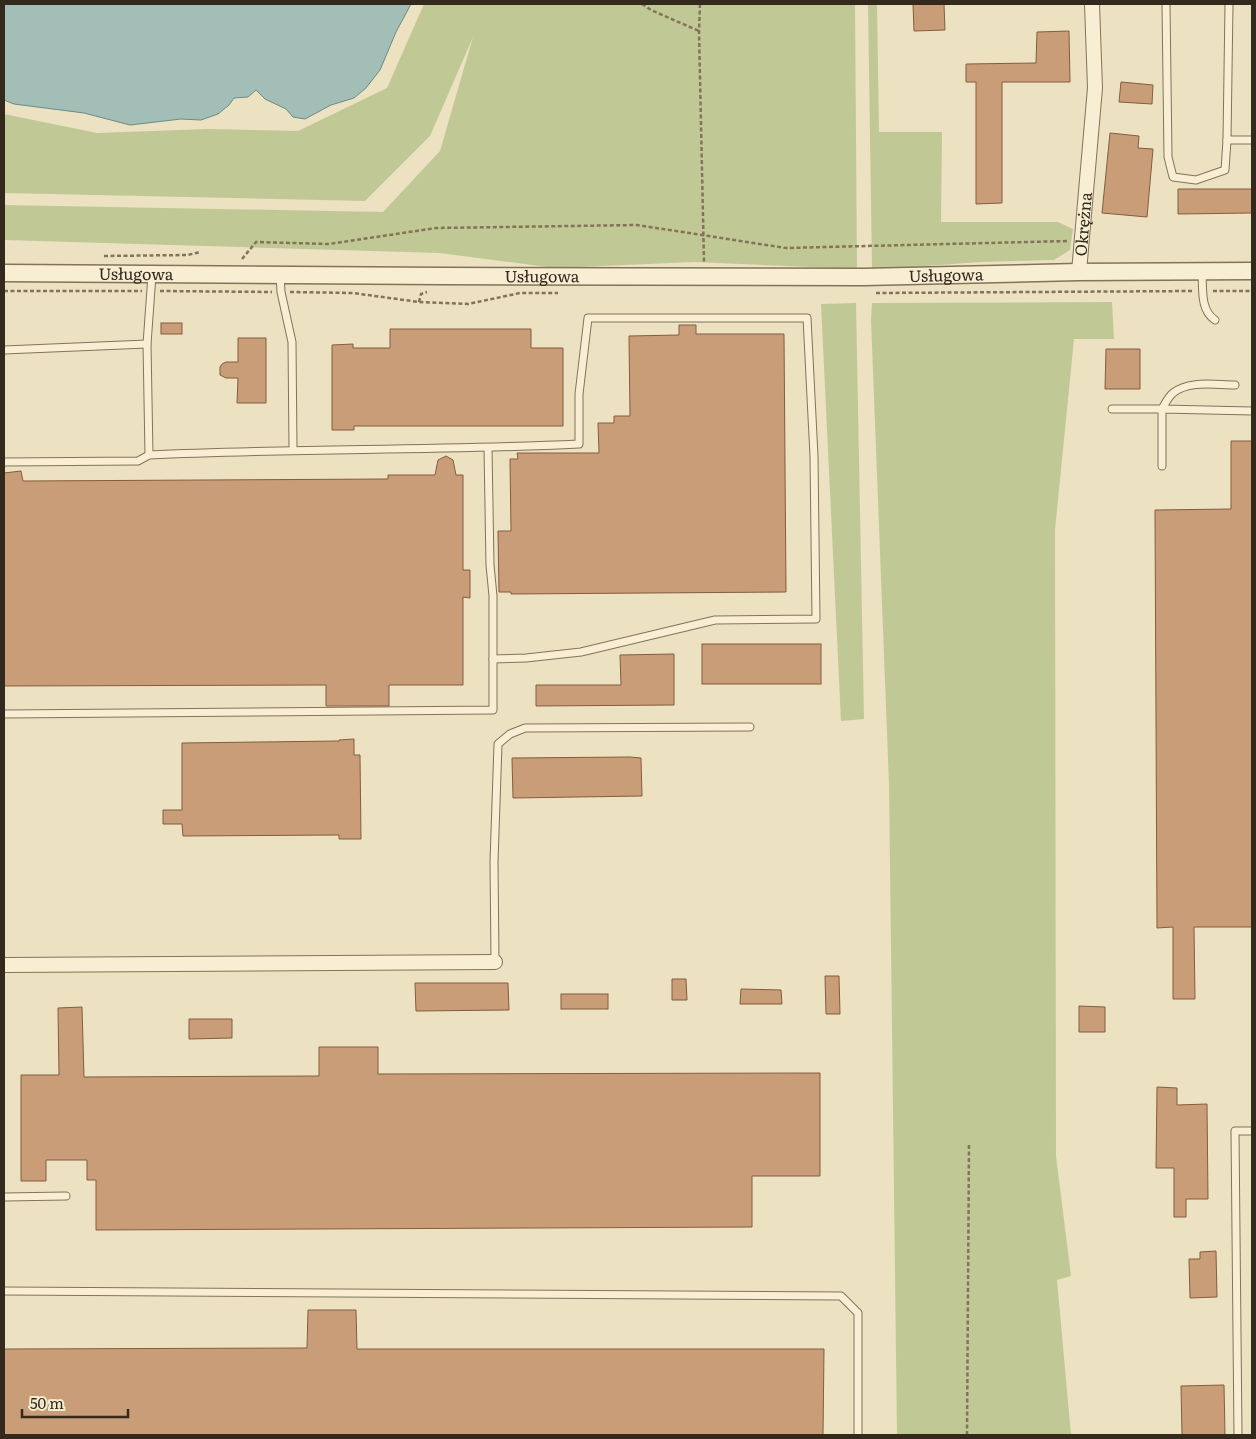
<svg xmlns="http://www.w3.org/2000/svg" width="1256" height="1439" viewBox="0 0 1256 1439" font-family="Literata,serif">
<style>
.green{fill:#c0c995}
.water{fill:#a3beb7;stroke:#6a8b85}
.building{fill:#c99d77;stroke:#835d3f}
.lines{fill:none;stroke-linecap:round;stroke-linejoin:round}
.service-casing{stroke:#847259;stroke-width:9}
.minor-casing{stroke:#847259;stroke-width:16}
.tertiary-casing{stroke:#847259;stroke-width:19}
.path{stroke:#847259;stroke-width:2.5;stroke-dasharray:4 2.5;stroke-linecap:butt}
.service{stroke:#f7eed3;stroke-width:7}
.minor{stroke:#f7eed3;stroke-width:14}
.tertiary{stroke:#f7eed3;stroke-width:16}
.labels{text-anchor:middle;stroke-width:5;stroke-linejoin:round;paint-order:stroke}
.street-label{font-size:16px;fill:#34291d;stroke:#f4ebcf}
</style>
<rect width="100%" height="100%" fill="#ece1c0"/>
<!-- green -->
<g class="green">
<polygon points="424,4 855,4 857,269 694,262 555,268 440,253 4,240 4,205 383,212 440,151 473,37 430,136 365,201 4,193 4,114 97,133 208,129 298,131 387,88"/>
<polygon points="868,4 877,4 879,132 942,132 941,222 1058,222 1073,229 1070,250 1054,260 981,262 911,267 872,268"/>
<polygon points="1112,302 1114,339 1074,339 1055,530 1056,1156 1071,1276 1057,1280 1071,1435 897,1435 889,784 871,320 872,303"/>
<polygon points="856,303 864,719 841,721 821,304"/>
</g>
<!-- water -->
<polygon class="water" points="4,4 411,4 396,32 380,70 366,88 354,98 331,105 305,119 293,117 286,109 265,99 256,90 248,97 234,98 229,105 218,114 201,120 181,119 130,125 84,113 14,104 4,100"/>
<!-- building -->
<g class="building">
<polygon points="913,4 944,4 945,30 914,31"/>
<polygon points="1069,31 1070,82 1002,82 1002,203 976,204 976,82 966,82 966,64 1036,63 1037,32"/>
<polygon points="1121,82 1153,85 1152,104 1119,102"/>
<polygon points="1110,133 1139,136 1138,148 1153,149 1147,217 1102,213"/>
<polygon points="1178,189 1252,189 1252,213 1178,214"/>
<rect x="161" y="323" width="21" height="11"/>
<polygon points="679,325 696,325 696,334 784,334 786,592 511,594 511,592 499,592 498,531 511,531 510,459 518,459 517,453 599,453 598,423 614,423 614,416 630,416 629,336 679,335"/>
<polygon points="390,329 531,329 531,348 563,348 563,426 354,426 354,430 332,430 332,345 353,344 353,348 390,348"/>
<polygon points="238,338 266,338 266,403 237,403 238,378 226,378 220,375 220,367 222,364 226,362 238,362"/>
<polygon points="1106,349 1140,349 1140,389 1105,389"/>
<polygon points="1231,441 1252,441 1252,927 1194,927 1195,999 1173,999 1173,927 1157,928 1155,510 1231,509"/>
<polygon points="446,456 453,460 456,475 463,475 463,570 470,570 470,598 463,597 463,685 389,685 389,706 326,706 326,685 4,686 4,473 21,471 23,481 388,479 388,475 435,475 438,460"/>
<rect x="702" y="644" width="119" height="40"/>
<polygon points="674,654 674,705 536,706 536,685 621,685 620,655"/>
<polygon points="354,739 354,755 360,755 361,839 339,839 339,835 183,836 182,824 163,824 163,810 182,810 182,743 339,741 339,740"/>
<polygon points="630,757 641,758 642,796 513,798 512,758"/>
<polygon points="825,976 839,976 840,1014 826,1014"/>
<polygon points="672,979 686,979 687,1000 672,1000"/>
<polygon points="415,983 508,983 509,1010 416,1011"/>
<polygon points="741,989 781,990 782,1004 740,1004"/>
<rect x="561" y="994" width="47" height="15"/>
<polygon points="1079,1006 1105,1007 1105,1032 1079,1032"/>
<polygon points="82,1007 84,1077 319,1076 319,1047 378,1047 378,1074 820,1073 820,1176 752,1176 752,1227 96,1230 96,1180 87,1180 87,1160 46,1160 46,1181 21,1181 21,1075 59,1075 58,1008"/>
<polygon points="189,1019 232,1019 232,1038 189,1039"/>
<polygon points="1157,1087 1177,1088 1177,1105 1207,1104 1208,1199 1186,1199 1186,1217 1174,1217 1174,1168 1156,1168"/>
<polygon points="1216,1251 1217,1297 1190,1298 1189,1259 1200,1259 1200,1252"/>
<polygon points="308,1310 356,1310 357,1349 824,1349 823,1435 4,1435 4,1349 307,1348"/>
<polygon points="1224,1385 1225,1435 1182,1435 1181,1386"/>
</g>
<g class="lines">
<!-- service casing -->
<g class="service-casing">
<g id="service">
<polyline points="1166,4 1168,157 1173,177 1196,180 1225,170 1227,140 1252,140"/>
<polyline points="1227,140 1229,4"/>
<path d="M 1202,271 C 1203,289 1200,310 1215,320"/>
<polyline points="280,275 281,292 292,342 293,449"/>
<polyline points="4,350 147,344"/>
<path d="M 1112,409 L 1162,409 C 1165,404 1168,397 1173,393 C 1189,380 1215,385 1235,385"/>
<polyline points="149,455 147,344 152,275"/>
<path d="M 4,462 L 138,461 L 149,455 C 292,448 436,451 579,444 L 579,394 L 588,318 L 807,318 L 814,456 L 816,619 L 715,620 L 581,652 L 526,658 L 493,659"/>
<polyline points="1162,466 1162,409 1252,411"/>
<polyline points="4,714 493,710 493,596 490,565 488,448"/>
<polyline points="495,962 494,862 498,744 510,734 525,728 750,727"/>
<polyline points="4,1197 66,1196"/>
<polyline points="4,1291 841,1296 858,1313 858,1435"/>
<polyline points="1238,1435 1235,1131 1252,1131"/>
</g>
</g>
<!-- minor casing -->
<g class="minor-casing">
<g id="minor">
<path id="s1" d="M 1079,272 L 1095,88 L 1092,4"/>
<polyline points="4,965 495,962"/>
</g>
</g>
<!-- tertiary casing -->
<g class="tertiary-casing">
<g id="tertiary">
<path id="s2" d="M 4,273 L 443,276 L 864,277 L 1079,272 L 1252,271"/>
</g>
</g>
<!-- path -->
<g class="path">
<polyline points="642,4 651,10 699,31"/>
<polyline points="700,4 699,31 704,262"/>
<polyline points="104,256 187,255 201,252"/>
<polyline points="242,259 256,242 329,244 436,228 637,225 786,248 1068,241"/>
<polyline points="4,291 142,291"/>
<polyline points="160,291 272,292"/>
<polyline points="1213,291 1252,291"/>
<polyline points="290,292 353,293 419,302 468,304 520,293 558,293"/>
<polyline points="876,293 1193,291"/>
<polyline points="419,302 421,294 427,292"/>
<polyline points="967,1435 969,1144"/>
</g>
<!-- service -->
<use href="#service" class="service"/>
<!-- minor -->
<use href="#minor" class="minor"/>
<!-- tertiary -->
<use href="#tertiary" class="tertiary"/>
</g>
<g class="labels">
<!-- street labels -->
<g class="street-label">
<text dy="6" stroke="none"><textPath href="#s1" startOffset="48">Okrężna</textPath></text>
<text dy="6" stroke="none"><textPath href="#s2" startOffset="132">Usługowa</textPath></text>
<text dy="6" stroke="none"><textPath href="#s2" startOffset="942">Usługowa</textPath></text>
<text dy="6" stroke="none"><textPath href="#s2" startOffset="538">Usługowa</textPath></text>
</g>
</g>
<!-- border -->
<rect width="1256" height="1439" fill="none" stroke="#34291d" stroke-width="10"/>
<!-- scale -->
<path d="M22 1409v8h106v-8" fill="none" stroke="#34291d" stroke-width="2.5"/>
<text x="30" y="1409" font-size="15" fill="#34291d" stroke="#f4ebcf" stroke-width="4" paint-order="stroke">50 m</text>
</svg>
